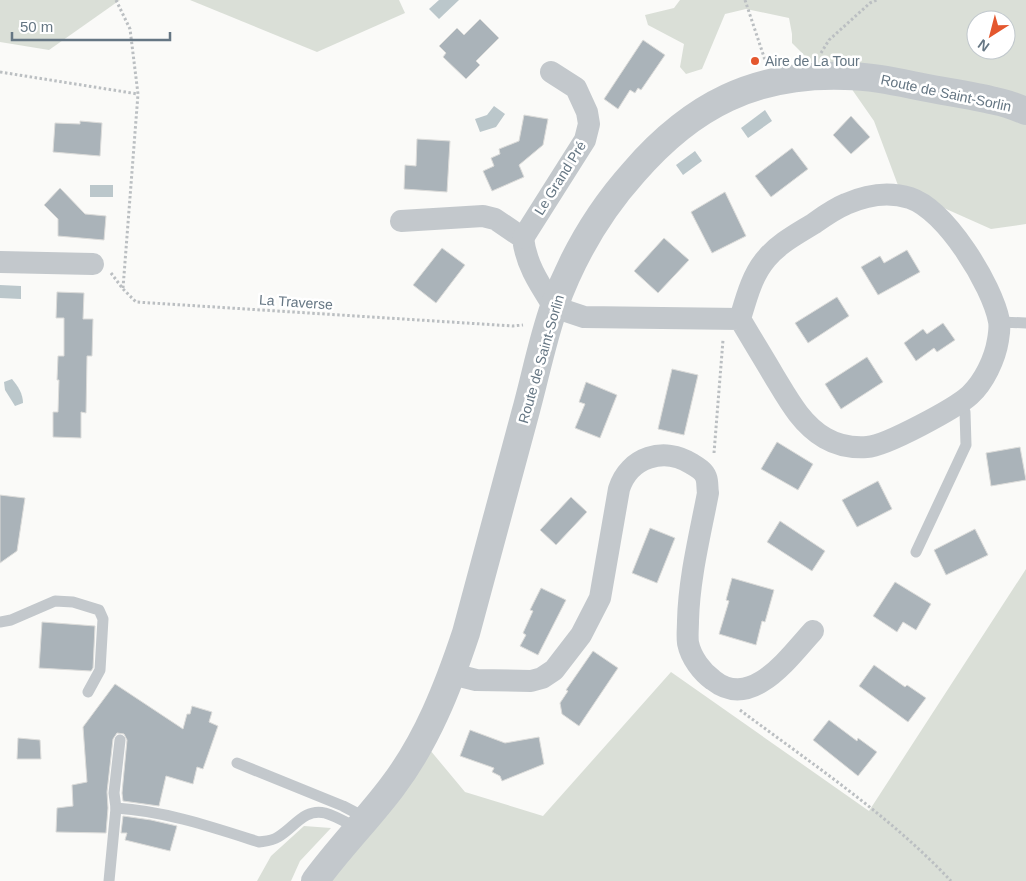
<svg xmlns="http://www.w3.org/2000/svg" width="1026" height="881" viewBox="0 0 1026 881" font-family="Helvetica,sans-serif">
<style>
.green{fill:#dadfd7;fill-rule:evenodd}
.water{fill:#bbc7cb}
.building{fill:#aab3b9;stroke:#dcdcda}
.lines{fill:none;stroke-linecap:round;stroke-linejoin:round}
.path{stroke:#bbbfc2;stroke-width:3;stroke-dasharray:2.5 2.5;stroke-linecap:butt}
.service{stroke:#c3c8cc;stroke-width:11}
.minor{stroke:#c3c8cc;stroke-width:22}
.tertiary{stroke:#c3c8cc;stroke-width:28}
.poi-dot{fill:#e4572e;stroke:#fff;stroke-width:2}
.labels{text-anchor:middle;stroke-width:5;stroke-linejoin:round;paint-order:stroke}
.poi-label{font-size:14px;fill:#657683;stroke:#fff;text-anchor:start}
.street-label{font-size:14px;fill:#657683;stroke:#fff}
</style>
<rect width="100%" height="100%" fill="#fafaf8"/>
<!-- green -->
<g class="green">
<polygon points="0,0 120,0 49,50 0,42"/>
<polygon points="190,0 399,0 405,13 317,52"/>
<path d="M 680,0 L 1026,0 L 1026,224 L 991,229 L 899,188 L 874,121 L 835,65 L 811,62 L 792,43 L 792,34 L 789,18 L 746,9 L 725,14 L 702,69 L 686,74 L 680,67 L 684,44 L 648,25 L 645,15 L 674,8 ZM 976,20 L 1006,20 L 1006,50 L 976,50 Z"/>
<polygon points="1026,569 1026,881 330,881 430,750 465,792 543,816 671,672 869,811"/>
<polygon points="304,826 331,828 300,861 291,881 257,881 271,856"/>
</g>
<!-- water -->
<g class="water">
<polygon points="439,0 459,0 439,19 429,9"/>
<polygon points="494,106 505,114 496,127 480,132 475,119 487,115"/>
<polygon points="765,110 772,121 748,138 741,128"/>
<polygon points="695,151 702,161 683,175 676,165"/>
<rect x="90" y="185" width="23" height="12"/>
<polygon points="0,285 21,286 21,299 0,298"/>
<path d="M 12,379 C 18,386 23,394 23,403 L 15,406 L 5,390 L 4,382 Z"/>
</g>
<!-- building -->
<g class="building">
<polygon points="480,19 499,38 476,61 480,65 466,79 443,57 446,53 439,46 457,28 464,35"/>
<polygon points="643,40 665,55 641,90 638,88 635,93 630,90 618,109 604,99"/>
<polygon points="524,115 548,119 543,145 519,165 524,177 492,191 483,171 494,166 491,158 500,154 499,149 519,141"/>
<polygon points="851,116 870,137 851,154 833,135"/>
<polygon points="80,121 102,123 100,156 53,152 55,123 80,124"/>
<polygon points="417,139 450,141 447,192 404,189 405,165 416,166"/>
<polygon points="792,148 808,169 771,197 755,176"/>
<polygon points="60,188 85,214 106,216 104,240 58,236 58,219 44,205"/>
<polygon points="725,192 746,236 712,253 691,212"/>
<polygon points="664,238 689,260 658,293 634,271"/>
<polygon points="442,248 465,265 436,303 413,285"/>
<polygon points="907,250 920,272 878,295 861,267 880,256 884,263"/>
<polygon points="57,292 84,293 83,319 93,319 92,356 87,356 86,413 81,412 81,438 53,437 53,412 58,412 59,380 57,380 58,356 64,356 64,318 56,318"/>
<polygon points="837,297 849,316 808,343 795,323"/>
<polygon points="943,323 955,340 937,352 934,348 916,361 904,343 923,329 927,334"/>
<polygon points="867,357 883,382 841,409 825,384"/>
<polygon points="672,369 698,375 684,435 658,429"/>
<polygon points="586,382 617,395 600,438 575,428 585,404 579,402"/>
<polygon points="777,442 813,464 798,490 761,469"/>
<polygon points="1020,447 1026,480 991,486 986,453"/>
<polygon points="878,481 892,509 857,527 842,500"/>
<polygon points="0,495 25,498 17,551 0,563"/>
<polygon points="571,497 587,512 556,545 540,530"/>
<polygon points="780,521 825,551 812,571 767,542"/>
<polygon points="650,528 675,538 657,583 632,573"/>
<polygon points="975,529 988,555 946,575 934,550"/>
<polygon points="732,578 774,590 765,622 762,621 756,645 719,634 729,601 726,600"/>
<polygon points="895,582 931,604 916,630 903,622 897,632 873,616"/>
<polygon points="541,588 566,600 538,655 520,646 526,635 523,633 533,611 530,610"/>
<polygon points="42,622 95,626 93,668 91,671 39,668"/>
<polygon points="593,651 618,668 579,726 562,714 560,703 568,691 566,690"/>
<polygon points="874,665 905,687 907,685 926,698 908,722 859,686"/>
<polygon points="115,684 183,729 187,714 190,714 192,706 212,712 209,722 218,726 203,769 197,767 193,784 166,776 159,806 123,801 122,793 127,740 124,734 117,733 113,739 107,792 108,808 106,833 56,832 57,808 73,806 72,785 87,782 83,727"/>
<polygon points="829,720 857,741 858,738 877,752 858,776 813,740"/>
<polygon points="470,730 505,743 539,737 544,764 502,781 500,776 492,772 494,768 460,756"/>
<polygon points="18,738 40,740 41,759 17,759"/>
<polygon points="123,816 151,820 177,826 170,851 125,840 127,833 121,833"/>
</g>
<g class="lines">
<!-- path -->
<g class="path">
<polyline points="116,0 130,29 138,94 123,288"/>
<polyline points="745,0 765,60"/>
<polyline points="821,53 829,40 870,3 877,0"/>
<polyline points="0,72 138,94"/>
<polyline points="111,273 123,289 136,302 513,326 523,325"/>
<polyline points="714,453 723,340"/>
<path d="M 740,710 C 812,764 889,815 951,881"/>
</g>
<!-- service -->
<g class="service">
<polyline points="1000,322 1026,323"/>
<polyline points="916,552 966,445 965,412 958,403"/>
<polyline points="0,622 11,620 55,601 73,602 99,610 103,619 100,670 88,692"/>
<path d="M 120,740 L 114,793 L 116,808 C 165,811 212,827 259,842 C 266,841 272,841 278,837 C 294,828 304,808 325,813 C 336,816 347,823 357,828"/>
<polyline points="237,763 343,806 366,818"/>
<polyline points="109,881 116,808"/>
</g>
<!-- minor -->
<g class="minor">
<path d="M 401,221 L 483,216 L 495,219 L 523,238 C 526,265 540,285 554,307 L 584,317 L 740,319 C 751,338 763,357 774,376 C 788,399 801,424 825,438 C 837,445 853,448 867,447 C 886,446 956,408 970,395 C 984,382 995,359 998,340 C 999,334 1000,326 999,321 C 992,285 946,210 910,198 C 888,191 866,195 846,204 C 834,209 823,217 813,224 C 797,234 778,244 766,259 C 752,275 746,299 740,319"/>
<polyline points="523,238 585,140 589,124 587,112 576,88 551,72"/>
<polyline points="0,262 93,264"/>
<path d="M 452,674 L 476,680 L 531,681 L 542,678 L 554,670 L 581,635 L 600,598 L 619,489 C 629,457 664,446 692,464 C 697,467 704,471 706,477 C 708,482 707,488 708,493 C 700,535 689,578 688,621 C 688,628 687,636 688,643 C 691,658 702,672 713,680 C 752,711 789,657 813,631"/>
</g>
<!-- tertiary -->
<path class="tertiary" d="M 315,881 C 339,848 368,819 392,787 C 427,741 448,687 466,633 C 486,560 505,487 525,414 C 535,378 542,341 554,307 C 572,257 599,211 634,172 C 692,105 755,73 845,76 C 871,76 897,82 922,87 C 947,92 971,95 995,101 C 1006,103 1016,107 1026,111"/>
</g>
<!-- markers -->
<circle class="poi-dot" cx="755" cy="61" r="5"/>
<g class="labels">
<!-- poi labels -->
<g class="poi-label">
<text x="765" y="66">Aire de La Tour</text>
</g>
<!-- street labels -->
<g class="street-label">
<text transform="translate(946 93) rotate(12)" y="5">Route de Saint-Sorlin</text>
<text transform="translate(560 178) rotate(-58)" y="5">Le Grand Pré</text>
<text transform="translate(296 302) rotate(4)" y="5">La Traverse</text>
<text transform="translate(541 359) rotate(-74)" y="5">Route de Saint-Sorlin</text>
</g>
</g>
<!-- north arrow -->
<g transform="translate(991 35) rotate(216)"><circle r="24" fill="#ffffff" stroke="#c1c8cd"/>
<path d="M0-4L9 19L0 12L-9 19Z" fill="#e4572e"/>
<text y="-8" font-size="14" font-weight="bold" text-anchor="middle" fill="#657683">N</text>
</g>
<!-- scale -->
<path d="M12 32v8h158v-8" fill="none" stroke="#657683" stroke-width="2.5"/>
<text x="20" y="32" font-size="15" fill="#657683" stroke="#ffffff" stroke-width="4" paint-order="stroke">50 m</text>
</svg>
